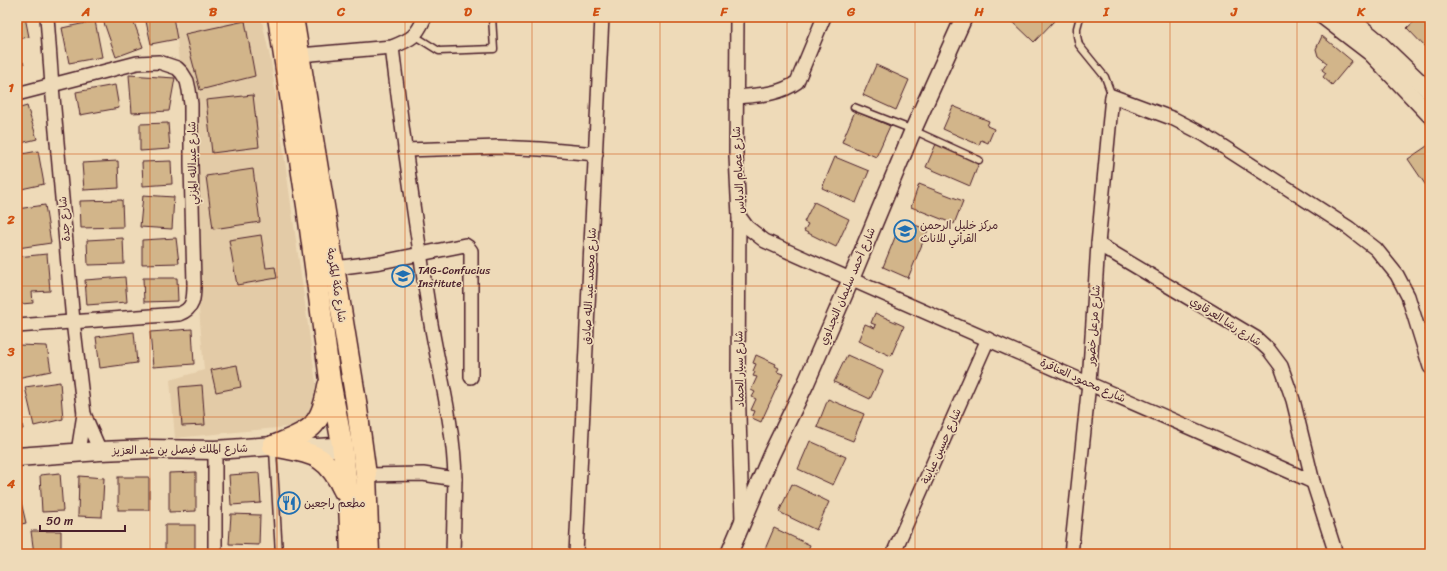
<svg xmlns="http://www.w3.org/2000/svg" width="1447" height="571" viewBox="0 0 1447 571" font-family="Sriracha,'Playpen Sans Arabic',sans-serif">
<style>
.built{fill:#e3cba7}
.building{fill:#d2b58a;stroke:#4a1f2b}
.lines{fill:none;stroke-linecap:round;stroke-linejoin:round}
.service-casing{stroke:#4a1f2b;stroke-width:9}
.minor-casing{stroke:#4a1f2b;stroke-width:16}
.tertiary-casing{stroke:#4a1f2b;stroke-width:19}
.secondary-casing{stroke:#4a1f2b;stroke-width:21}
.primary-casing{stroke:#4a1f2b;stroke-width:23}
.service{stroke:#eedab8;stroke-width:6}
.minor{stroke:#eedab8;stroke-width:13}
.tertiary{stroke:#eedab8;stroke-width:16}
.secondary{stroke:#eedab8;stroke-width:18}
.primary{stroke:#fddcac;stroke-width:20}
.grid{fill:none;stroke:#d05011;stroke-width:1;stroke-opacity:0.55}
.labels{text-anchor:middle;stroke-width:3.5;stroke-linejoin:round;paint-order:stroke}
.street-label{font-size:11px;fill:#4a1f2b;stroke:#eedab8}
.poi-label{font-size:11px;fill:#4a1f2b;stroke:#eedab8;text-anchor:start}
.neatline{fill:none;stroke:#d05011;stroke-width:1.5}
.grid-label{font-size:13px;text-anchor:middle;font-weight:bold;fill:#d05011}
</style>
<rect width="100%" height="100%" fill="#eedab8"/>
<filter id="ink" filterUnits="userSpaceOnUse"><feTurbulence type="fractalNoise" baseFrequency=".025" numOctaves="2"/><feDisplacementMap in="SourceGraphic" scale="8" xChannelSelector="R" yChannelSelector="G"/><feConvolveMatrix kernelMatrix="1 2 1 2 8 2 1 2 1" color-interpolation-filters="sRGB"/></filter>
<g filter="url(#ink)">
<!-- built -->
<polygon class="built" points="176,17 261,17 271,62 319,404 306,425 175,438 170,380 204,370 177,39"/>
<!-- building -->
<g class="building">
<polygon points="17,17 25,17 29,37 17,39"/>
<polygon points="112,17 132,17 143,47 116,57 103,20"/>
<polygon points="145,17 173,17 177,39 151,44"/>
<polygon points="1008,17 1050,17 1054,21 1034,42"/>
<polygon points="1419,17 1430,17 1430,46 1427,49 1407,28"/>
<polygon points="95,21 102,57 69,63 62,28"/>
<polygon points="245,21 255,76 200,90 185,34"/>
<polygon points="1322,36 1352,61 1332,85 1323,77 1326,73 1322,70 1327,63 1318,56 1316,49"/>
<polygon points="17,59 24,63 17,76"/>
<polygon points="876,65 909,80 896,110 863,95"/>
<polygon points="129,75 175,78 169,111 132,113"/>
<polygon points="115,85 119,108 80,115 76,92"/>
<polygon points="253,95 259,147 212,153 206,100"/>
<polygon points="27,106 37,139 17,144 17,109"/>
<polygon points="953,106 989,121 987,126 994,129 988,143 981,140 979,145 943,129"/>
<polygon points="855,111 890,126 876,157 842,142"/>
<polygon points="168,123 170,149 140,151 140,124"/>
<polygon points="936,144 979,163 970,186 926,167"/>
<polygon points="1430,144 1430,185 1427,187 1408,159"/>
<polygon points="38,151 44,184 17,190 17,155"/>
<polygon points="835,157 869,171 856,203 822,188"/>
<polygon points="118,161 119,188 84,190 82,163"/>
<polygon points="171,161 172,184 143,186 142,162"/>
<polygon points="253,169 260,222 213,229 206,176"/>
<polygon points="919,184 963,201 954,224 911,207"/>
<polygon points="143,195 174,197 172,229 140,227"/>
<polygon points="122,200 123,227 81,228 80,201"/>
<polygon points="814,202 849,219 836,247 804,231 808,224 804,222"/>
<polygon points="45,205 51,243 18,248 17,209"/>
<polygon points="902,220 928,230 908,278 883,267"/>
<polygon points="261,235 266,268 275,267 277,278 237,285 229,240"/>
<polygon points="123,238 124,264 88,265 87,240"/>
<polygon points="176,238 179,263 142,264 142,240"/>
<polygon points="47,254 50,291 32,292 33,303 21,304 17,257"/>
<polygon points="125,277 127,302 87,305 85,280"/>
<polygon points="143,278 177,278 178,301 144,302"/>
<polygon points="875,313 904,326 891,356 858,341 865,324 875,328 876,325 871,323"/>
<polygon points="192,329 194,364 153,367 150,332"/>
<polygon points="134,332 137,363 100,368 96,337"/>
<polygon points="17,345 47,346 51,371 17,378"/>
<polygon points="756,355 776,364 775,366 779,368 777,372 783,374 761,422 752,418 755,411 751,410 756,399 752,397 755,392 751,390 757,377 753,376 755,372 753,371 756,364 753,363"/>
<polygon points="847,355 883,371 870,399 834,382"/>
<polygon points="237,365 241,387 216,392 211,370"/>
<polygon points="60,382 63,419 34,426 25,387"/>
<polygon points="202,385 205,425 182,426 179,387"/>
<polygon points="828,399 864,414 853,441 817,427"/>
<polygon points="17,401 23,429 17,430"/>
<polygon points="810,441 846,457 833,485 798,469"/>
<polygon points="196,472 196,511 169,512 169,473"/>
<polygon points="60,473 63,511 42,512 40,475"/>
<polygon points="259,473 261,503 231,505 229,475"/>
<polygon points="79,476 104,478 102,517 78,516"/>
<rect x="118" y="477" width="31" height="33"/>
<polygon points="792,484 829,502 816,530 779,512"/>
<polygon points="17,485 26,523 17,525"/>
<polygon points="231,514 260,515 259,545 229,544"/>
<rect x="165" y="525" width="30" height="29"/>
<polygon points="774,528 810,545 807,552 803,551 802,554 763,554"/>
<polygon points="31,531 61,531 61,554 34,554"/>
</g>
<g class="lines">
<!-- service casing -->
<g class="service-casing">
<g id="service">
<polyline points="1080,17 1077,28 1077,36 1079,45 1105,77 1112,96"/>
<polyline points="415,36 439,51 494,49 492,17"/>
<polyline points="854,107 913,130 979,160"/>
<polyline points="273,450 279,554"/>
</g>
</g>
<!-- minor casing -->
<g class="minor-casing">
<g id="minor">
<polyline points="47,17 52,86 73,321 84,414 100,451"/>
<path d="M 737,17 L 736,156 L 739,216 L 747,227 L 765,241 C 947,323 1131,401 1313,482"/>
<path d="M 392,47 C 403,138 416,228 430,318 C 439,372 454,425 455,479"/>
<path d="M 300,55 L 392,47 C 412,39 416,37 425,17"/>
<path d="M 17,94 L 137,63 L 159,62 L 177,68 L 182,73 L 187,81 L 189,90 L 191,104 L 191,164 L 194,284 C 194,298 194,309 179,314 L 17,326"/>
<path d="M 736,97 C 758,95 779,95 797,82 L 824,17"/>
<polyline points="405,150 499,147 540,149 596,154"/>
<polyline points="739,216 738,380 742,520"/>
<polyline points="1098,244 1256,338 1269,350 1281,366 1293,400 1313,482 1336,554"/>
<polyline points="335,268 381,262 465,245 468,247 471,251 471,377"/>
<polyline points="215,450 215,554"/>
<polyline points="78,452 84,414"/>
<polyline points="366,475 423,474 455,479 453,554"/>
<polyline points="576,554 602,17"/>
<polyline points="893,554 988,339"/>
<polyline points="1071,554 1089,383 1098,244 1112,96 1174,119 1205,135 1349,228 1376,249 1397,275 1408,296 1430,367"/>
</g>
</g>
<!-- tertiary casing -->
<g class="tertiary-casing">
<g id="tertiary">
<polyline points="1324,17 1371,53 1430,115"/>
<polyline points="1348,17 1377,41 1430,92"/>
<polyline points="729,554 771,455 806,383 851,279 913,130 964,17"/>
</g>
</g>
<!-- secondary casing -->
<g class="secondary-casing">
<polyline id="secondary" points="17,457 100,451 149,449 215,450 273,446 317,448 334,447 342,444"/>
</g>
<!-- primary casing -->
<g class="primary-casing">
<g id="primary">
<polyline points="278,17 307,206 330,380 342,444 349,502 351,554"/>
<polyline points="293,17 356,401 366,475 369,554"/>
<path d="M 273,446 C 311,454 326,452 344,491"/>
<path d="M 273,446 C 285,441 306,434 314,424 C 323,414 326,398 328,386"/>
</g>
</g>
<!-- service -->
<use href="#service" class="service"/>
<!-- minor -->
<use href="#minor" class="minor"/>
<!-- tertiary -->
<use href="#tertiary" class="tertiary"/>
<!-- secondary -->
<use href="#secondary" class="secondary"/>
<!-- primary -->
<use href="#primary" class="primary"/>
</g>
</g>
<!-- grid -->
<path class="grid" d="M 150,17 L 150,554M 277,17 L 277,554M 405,17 L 405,554M 532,17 L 532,554M 660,17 L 660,554M 787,17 L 787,554M 915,17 L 915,554M 1042,17 L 1042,554M 1170,17 L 1170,554M 1297,17 L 1297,554M 17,154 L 1430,154M 17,286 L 1430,286M 17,417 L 1430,417"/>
<!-- icons -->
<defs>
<g id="school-ring" transform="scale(1.15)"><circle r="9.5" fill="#eedab8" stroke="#1f6fb2" stroke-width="1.5"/><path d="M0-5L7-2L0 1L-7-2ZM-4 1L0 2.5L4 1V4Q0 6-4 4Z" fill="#1f6fb2"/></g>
<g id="university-ring" transform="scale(1.15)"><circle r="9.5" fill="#eedab8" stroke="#1f6fb2" stroke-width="1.5"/><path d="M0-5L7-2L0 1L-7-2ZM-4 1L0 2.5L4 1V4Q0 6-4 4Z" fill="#1f6fb2"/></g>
<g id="restaurant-ring" transform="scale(1.15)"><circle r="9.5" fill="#eedab8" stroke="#1f6fb2" stroke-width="1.5"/><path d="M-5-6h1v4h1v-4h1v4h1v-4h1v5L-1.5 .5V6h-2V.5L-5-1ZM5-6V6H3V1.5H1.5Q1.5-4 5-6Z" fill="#1f6fb2"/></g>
</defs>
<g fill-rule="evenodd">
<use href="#school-ring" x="905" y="231"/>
<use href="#university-ring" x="403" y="276"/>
<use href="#restaurant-ring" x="289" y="503"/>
</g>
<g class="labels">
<!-- street labels -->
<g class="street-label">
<text transform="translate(192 163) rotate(-91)" y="4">شارع عبدالله المزني</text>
<text transform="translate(738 170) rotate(-93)" y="4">شارع عصام الدباس</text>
<text transform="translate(64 219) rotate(-95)" y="4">شارع جدة</text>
<text transform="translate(337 285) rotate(81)" y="4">شارع مكة المكرمة</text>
<text transform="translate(589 286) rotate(-87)" y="4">شارع محمد عبد الله صادق</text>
<text transform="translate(847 286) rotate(-67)" y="4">شارع أحمد سليمان النجداوي</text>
<text transform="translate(1226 321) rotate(32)" y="4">شارع رشا العرقاوي</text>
<text transform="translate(1093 325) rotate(-86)" y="4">شارع مزعل خضور</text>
<text transform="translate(739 369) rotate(-91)" y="4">شارع سيار الحماد</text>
<text transform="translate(1083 380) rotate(24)" y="4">شارع محمود العناقرة</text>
<text transform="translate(941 446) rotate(-66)" y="4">شارع حسين عبابنة</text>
<text transform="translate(180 449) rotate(-1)" y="4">شارع الملك فيصل بن عبد العزيز</text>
</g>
<!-- poi labels -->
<g class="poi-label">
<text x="920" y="229">مركز خليل الرحمن<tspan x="920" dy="13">القرأني للاناث</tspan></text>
<text x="418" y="274">TAG-Confucius<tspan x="418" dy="13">Institute</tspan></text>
<text x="304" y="507">مطعم راجعين</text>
</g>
</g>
<!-- margin -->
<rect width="1447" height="571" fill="none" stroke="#eedab8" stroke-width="44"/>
<!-- scale -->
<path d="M40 525v6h85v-6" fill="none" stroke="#4a1f2b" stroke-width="2"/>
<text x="46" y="525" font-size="12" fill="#4a1f2b" stroke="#eedab8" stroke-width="3" paint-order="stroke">50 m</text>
<rect x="22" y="22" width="1403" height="527" class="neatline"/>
<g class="grid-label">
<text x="86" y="16">A</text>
<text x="213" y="16">B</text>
<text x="341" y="16">C</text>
<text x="468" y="16">D</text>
<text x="596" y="16">E</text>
<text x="724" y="16">F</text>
<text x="851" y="16">G</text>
<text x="979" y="16">H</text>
<text x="1106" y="16">I</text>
<text x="1234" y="16">J</text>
<text x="1361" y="16">K</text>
<text x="11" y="92">1</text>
<text x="11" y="224">2</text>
<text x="11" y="356">3</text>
<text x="11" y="488">4</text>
</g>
</svg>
